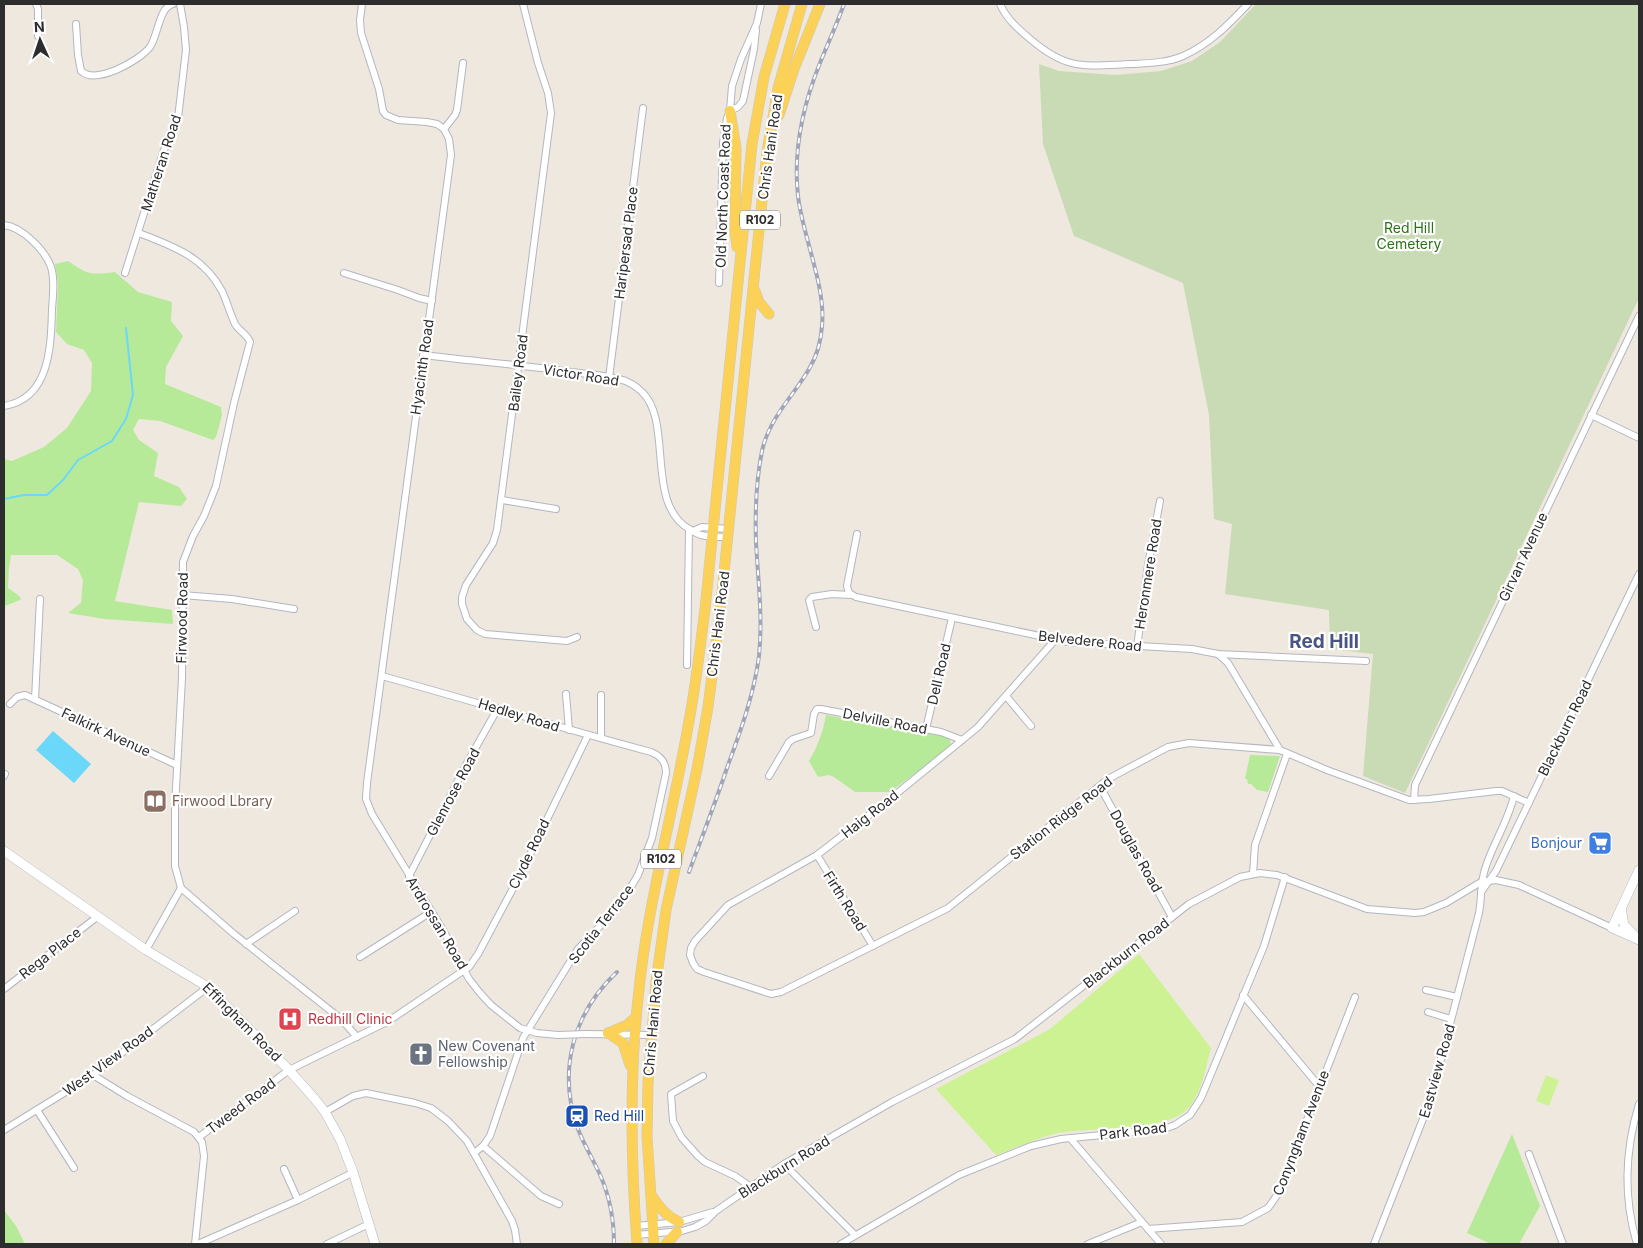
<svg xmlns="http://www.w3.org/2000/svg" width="1643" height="1248" viewBox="0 0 1643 1248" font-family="Inter,sans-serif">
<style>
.green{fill:#b6ea98}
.cemetery{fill:#c8dbb5}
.pitch{fill:#ccf293}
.water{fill:#6bd7f9}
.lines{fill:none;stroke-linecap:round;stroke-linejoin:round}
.stream{stroke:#6bd7f9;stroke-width:2}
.street-casing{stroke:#b3b6c2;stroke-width:8}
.secondary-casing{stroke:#b3b6c2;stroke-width:10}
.primary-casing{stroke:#c8c8c8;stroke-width:11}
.street{stroke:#fff;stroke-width:6}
.secondary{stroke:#fff;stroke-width:9}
.primary{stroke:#fcd157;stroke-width:10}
.rail-casing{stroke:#a1a5b9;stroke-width:4}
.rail{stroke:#fff;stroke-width:2;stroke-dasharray:5.5;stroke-linecap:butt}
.street-bridge-casing{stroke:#b3b6c2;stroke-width:8;stroke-linecap:butt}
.street-bridge{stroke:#fff;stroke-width:6}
.labels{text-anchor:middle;stroke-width:4.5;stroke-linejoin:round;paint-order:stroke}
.shield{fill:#fff;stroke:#6c6c6c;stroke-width:1}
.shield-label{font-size:12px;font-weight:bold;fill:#2d2d2d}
.street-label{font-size:14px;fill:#2d2d2d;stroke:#fff}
.park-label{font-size:14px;fill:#2b7315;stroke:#fff}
.education-label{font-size:14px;fill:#785e54;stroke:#fff;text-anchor:start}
.shop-label{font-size:14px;fill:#366cbe;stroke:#fff;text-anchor:end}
.health-label{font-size:14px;fill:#be3a42;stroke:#fff;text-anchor:start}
.worship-label{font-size:14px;fill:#5b616d;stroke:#fff;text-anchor:start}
.transit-label{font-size:14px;fill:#164399;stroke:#fff;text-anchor:start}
.district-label{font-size:19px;font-weight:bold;fill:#495583;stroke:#fff}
</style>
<rect width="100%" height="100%" fill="#efe8df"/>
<!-- green -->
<g class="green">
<path d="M 68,261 C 88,275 91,275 115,272 L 138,292 L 172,302 L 171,321 L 183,336 L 166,367 L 165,384 L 221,407 L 222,415 L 216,437 L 213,440 L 160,421 L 139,419 L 133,430 L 139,440 L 158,453 L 154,476 L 179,487 L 187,499 L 181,506 L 139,502 L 115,601 L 172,610 L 173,624 L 105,619 L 68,613 L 81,603 L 83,580 L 78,569 L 57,555 L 11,555 L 9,568 L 8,588 L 18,595 L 21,598 L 20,600 L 5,606 L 4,610 L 4,459 L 12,461 L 44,447 L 67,428 L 91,391 L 92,363 L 84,350 L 67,344 L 56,332 L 58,283 L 55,264 Z"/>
<path d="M 826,715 L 947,737 L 950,740 L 951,744 L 949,748 L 890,792 L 855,792 L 834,777 L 829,775 L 818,777 L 809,761 C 818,746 823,732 826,715 Z"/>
<polygon points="1250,755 1280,756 1268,792 1257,790 1251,784 1248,784 1247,779 1245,779"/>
<polygon points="1512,1134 1540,1206 1519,1244 1491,1244 1467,1233"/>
<polygon points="4,1210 16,1226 25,1244 4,1244"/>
</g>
<!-- cemetery -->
<polygon class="cemetery" points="1256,4 1639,4 1639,298 1405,793 1363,776 1373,654 1330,649 1329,610 1225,594 1232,524 1214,519 1209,415 1183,283 1074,236 1043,144 1039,64 1059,71 1115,75 1161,71 1192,61 1220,42"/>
<!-- pitch -->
<g class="pitch">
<path d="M 1139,954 L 1211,1048 C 1206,1067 1202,1090 1190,1106 C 1170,1134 1086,1126 1054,1134 C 1034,1139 1015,1148 996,1155 L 936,1089 L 1050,1029 Z"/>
<polygon points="1546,1075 1559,1080 1549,1106 1536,1101"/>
</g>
<!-- water -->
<polygon class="water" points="53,731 91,764 74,783 36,750"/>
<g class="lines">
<!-- stream -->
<polyline class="stream" points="4,499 24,495 47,495 63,480 78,460 112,441 126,419 133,395 126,328"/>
<!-- street casing -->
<g class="street-casing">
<g id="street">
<polyline points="36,4 38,9 38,36"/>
<polyline points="362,4 360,20 361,33 379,89 383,111 386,115 398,120 427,122 437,124 444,129"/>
<polyline points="523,4 538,63 548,93 551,113 497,530 493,543 466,585 462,597 462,604 467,619 477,630 485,634 567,641 577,637"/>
<path d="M 1000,4 C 1006,18 1017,28 1029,38 C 1067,71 1084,66 1131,64 C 1149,63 1167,63 1183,56 C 1210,44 1228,25 1248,4"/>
<path d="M 76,24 L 78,55 L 81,71 C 96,85 139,61 150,47 C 158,36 159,7 173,4"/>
<polyline points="730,111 738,107 743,101 754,49 756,30"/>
<polyline points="444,129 449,139 451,155 367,783 366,799 372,814 443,930 469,979 480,993 491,1005 520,1028 537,1033 558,1035"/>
<polyline points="444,129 455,115 457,110 463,63"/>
<path d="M 4,225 C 22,227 45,250 51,267 C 55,280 53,296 52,309 C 51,346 50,399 4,406"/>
<path d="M 139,233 C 174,247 203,256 222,291 C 227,302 230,313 235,324 C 239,331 247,334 250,342 L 234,403 L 216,486 L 204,516 L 193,536 L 183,562 L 182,678 L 175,807 L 175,866 L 181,888 L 234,934 L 341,1019 L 357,1037"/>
<polyline points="125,273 164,150 178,118 186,50 184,27 180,4"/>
<polyline points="344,273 398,290 419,298 432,301"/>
<polyline points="719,283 723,143 727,118 730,111 732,86 741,59 757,23 761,4"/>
<path d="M 423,355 C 472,361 522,365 571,372 C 587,374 604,375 619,379 C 628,381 636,386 642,392 C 674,422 644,506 691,530 C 694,532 697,534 701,535 C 709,537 719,537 727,537"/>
<polyline points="609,378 643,108"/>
<polyline points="1591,415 1639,438"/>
<polyline points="502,500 556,509"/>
<polyline points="693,531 702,527 728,529"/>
<polyline points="857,534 847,586 849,593 856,597 1068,642 1192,649 1218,654 1366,661"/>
<polyline points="182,595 232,599 294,609"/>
<polyline points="816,627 809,600 812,597 832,594 851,595"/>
<polyline points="1055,640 978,727 890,799 817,855 728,905 695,941 691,948 690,955 693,963 697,969 704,972 771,994 781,992 948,908 1108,779 1168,747 1189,743 1280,750 1327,770 1409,800 1429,799 1496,791 1502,791 1529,803"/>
<polyline points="1137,647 1148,565 1160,501"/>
<polyline points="1218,654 1228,663 1280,750"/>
<polyline points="687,665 689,529"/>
<path d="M 382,676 C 472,701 561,728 651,752 C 661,756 666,762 666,773 L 652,838 L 638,875 L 620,905 L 578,949 L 523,1038 L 490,1136 L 483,1146 L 474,1153"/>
<polyline points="566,694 569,730"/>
<polyline points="601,695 601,738"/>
<polyline points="1006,696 1031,726"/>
<polyline points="35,699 40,599"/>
<polyline points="10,704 17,697 25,695 177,765"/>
<polyline points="926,729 952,618"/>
<polyline points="4,776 5,774"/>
<polyline points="769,776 789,742 793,739 811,733 814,714 817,709 821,709 941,732 962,740"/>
<polyline points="1098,787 1103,792 1172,917"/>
<polyline points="1414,800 1415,785 1639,316"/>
<polyline points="817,855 873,946"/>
<polyline points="1253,874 1255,845 1287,754"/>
<polyline points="409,876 467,763 498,708"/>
<polyline points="1481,892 1496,871 1639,574"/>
<polyline points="246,944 295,911"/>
<polyline points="146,950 181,888"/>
<polyline points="360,957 431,912"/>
<polyline points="4,989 97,917"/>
<polyline points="1426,990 1457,997"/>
<polyline points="1243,995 1319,1086"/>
<polyline points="1428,1012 1451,1019"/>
<polyline points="586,1034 651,1035"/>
<polyline points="93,1075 127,1096 194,1132 202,1142 204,1156 195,1244"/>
<polyline points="703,1076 671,1094 673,1121 682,1138 698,1156 705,1162 735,1176 751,1187"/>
<polyline points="37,1110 74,1168"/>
<polyline points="325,1112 353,1096 366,1093 415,1103 431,1108 448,1121 467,1141 512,1221 515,1230 517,1244"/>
<polyline points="4,1130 93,1075 208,987"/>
<polyline points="199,1137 289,1070 387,1022 469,967 478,954 518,879 588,735"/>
<polyline points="1070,1138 1161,1244"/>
<polyline points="483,1146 541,1196 559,1204"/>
<polyline points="1529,1154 1563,1244"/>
<polyline points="784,1164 855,1235"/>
<polyline points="284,1169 298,1200"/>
<polyline points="636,1226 679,1222 713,1212"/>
<polyline points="1148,1229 1242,1222 1268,1208 1278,1194 1355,997"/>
<polyline points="636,1235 682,1231 695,1227 706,1221 716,1211 784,1164 892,1102 1015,1039 1189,904 1240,877 1260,873 1277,875 1367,909 1415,913 1424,912 1446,903 1481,882 1496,880 1519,885 1612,928"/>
<polyline points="198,1244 298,1200 348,1175"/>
<polyline points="327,1244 369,1224"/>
<polyline points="841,1244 959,1175 1031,1146 1061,1139 1164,1129 1175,1125 1190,1115 1201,1098 1264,946 1285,877"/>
<polyline points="1088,1244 1142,1222"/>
<path d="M 1374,1244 L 1430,1101 L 1479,913 C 1482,897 1480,882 1486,866 C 1494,842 1508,821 1514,796"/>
<path d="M 1637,1244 C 1623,1197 1625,1150 1639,1104"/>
</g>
</g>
<!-- secondary casing -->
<g class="secondary-casing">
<g id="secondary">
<polyline points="4,851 146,950 208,987 289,1070 314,1098 325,1112 340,1139 353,1172 375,1244"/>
<polyline points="1639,870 1612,928 1639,940"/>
<polyline points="1621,908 1624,925 1634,935"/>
</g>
</g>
<!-- primary casing -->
<g class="primary-casing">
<g id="primary">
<polyline points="730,111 736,148 735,232 737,247"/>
<polyline points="779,115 794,69 820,4"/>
<polyline points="755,291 759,302 769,314"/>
<polyline points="608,1033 623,1043 630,1065"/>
<polyline points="608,1033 627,1025 636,1017"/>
<path d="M 652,1196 C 660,1208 666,1216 679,1222"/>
<path d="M 637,1244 C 631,1163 629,1081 638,999 C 647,905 673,814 689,721 C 696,684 700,647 705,609 L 752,144 L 764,77 L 785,4"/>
<polyline points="654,1244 647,1136 648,1083 656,982 666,910 697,769 708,707 719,622 767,152 778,88 802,4"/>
<polyline points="666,1244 677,1232"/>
</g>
</g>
<!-- street -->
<use href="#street" class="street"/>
<!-- secondary -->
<use href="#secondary" class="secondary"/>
<!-- primary -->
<use href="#primary" class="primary"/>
<!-- rail casing -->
<g class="rail-casing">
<g id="rail">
<path d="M 689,872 C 702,837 716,801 728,765 C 741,730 754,694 759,656 C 763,618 758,580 756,542 C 755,512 756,481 762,451 C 769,418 793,397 809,369 C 817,356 821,341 822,326 C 826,286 803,238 798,196 C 793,151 803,105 820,63 C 828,43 837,24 844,4"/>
<path d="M 614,1244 C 614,1221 610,1198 601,1177 C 594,1161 584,1145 578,1129 C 557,1071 573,1013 617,972"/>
</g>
</g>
<!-- rail -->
<use href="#rail" class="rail"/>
<!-- street-bridge casing -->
<g class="street-bridge-casing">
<polyline id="street-bridge" points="558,1035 586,1034"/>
</g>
<!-- street-bridge -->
<use href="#street-bridge" class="street-bridge"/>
</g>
<!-- icons -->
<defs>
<g id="library-square" transform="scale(1.25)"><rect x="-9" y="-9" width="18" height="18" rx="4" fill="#8d6e63" stroke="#fff"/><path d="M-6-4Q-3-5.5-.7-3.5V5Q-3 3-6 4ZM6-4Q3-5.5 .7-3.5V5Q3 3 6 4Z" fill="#fff"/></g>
<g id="supermarket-square" transform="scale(1.25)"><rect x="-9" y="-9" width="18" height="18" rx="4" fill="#3f7fe0" stroke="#fff"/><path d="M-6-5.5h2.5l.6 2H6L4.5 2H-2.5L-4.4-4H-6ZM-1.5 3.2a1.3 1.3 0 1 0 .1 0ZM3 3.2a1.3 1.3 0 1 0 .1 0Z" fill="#fff"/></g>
<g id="hospital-square" transform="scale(1.25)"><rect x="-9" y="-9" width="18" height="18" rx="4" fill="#e0444e" stroke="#fff"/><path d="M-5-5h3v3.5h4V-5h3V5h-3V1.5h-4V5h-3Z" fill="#fff"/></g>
<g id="church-square" transform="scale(1.25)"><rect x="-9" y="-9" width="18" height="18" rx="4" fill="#6b7280" stroke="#fff"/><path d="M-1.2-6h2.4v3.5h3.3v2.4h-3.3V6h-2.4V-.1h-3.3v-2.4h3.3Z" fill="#fff"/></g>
<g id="station-square" transform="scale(1.25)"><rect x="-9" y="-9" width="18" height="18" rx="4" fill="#1a4fb4" stroke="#fff"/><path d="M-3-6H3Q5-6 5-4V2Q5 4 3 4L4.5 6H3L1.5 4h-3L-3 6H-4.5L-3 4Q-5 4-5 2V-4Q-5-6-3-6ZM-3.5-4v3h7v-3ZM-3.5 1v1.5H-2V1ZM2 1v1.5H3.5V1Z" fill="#fff"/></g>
</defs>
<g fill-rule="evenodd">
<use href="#library-square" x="155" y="801"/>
<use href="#supermarket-square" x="1600" y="843"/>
<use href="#hospital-square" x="290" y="1019"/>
<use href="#church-square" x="421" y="1054"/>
<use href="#station-square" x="577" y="1116"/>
</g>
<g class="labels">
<!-- shield labels -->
<g class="shield">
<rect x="740" y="210.5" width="40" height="19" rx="4"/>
<rect x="641" y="849.5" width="40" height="19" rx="4"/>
</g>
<g class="shield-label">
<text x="760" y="224">R102</text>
<text x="661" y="863">R102</text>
</g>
<!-- street labels -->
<g class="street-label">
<text transform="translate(770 147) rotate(-82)" y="5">Chris Hani Road</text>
<text transform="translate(161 163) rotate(-72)" y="5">Matheran Road</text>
<text transform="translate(723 196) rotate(-88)" y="5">Old North Coast Road</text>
<text transform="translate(626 243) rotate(-83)" y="5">Haripersad Place</text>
<text transform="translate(422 367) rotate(-82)" y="5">Hyacinth Road</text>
<text transform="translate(518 373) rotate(-83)" y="5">Bailey Road</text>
<text transform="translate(581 375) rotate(9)" y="5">Victor Road</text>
<text transform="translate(1523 557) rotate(-65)" y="5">Girvan Avenue</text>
<text transform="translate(1148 574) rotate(-81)" y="5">Heronmere Road</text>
<text transform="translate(182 618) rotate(-89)" y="5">Firwood Road</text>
<text transform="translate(718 624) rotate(-83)" y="5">Chris Hani Road</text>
<text transform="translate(1090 641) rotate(6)" y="5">Belvedere Road</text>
<text transform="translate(939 674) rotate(-77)" y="5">Dell Road</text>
<text transform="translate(519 715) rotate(17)" y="5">Hedley Road</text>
<text transform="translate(885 721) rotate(11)" y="5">Delville Road</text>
<text transform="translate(1565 728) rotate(-64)" y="5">Blackburn Road</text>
<text transform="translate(106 732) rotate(25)" y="5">Falkirk Avenue</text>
<text transform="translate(453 792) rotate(-62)" y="5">Glenrose Road</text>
<text transform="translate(870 814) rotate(-38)" y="5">Haig Road</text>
<text transform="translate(1061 818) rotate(-38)" y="5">Station Ridge Road</text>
<text transform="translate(1136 851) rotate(61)" y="5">Douglas Road</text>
<text transform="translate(529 854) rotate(-64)" y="5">Clyde Road</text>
<text transform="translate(845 901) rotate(58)" y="5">Firth Road</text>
<text transform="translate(437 923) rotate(59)" y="5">Ardrossan Road</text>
<text transform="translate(601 924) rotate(-52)" y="5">Scotia Terrace</text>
<text transform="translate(50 953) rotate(-38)" y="5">Rega Place</text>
<text transform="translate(1126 953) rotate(-38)" y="5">Blackburn Road</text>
<text transform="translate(242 1022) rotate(45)" y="5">Effingham Road</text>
<text transform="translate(653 1023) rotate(-85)" y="5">Chris Hani Road</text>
<text transform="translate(108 1061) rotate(-36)" y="5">West View Road</text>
<text transform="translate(1437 1071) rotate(-74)" y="5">Eastview Road</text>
<text transform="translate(241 1106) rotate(-37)" y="5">Tweed Road</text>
<text transform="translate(1133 1131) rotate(-7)" y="5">Park Road</text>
<text transform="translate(1301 1133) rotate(-69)" y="5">Conyngham Avenue</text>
<text transform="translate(784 1167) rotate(-32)" y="5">Blackburn Road</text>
</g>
<!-- park labels -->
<g class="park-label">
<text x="1409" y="233">Red Hill<tspan x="1409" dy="16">Cemetery</tspan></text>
</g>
<!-- education labels -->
<g class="education-label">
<text x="172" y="806">Firwood Lbrary</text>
</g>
<!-- shop labels -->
<g class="shop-label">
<text x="1582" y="848">Bonjour</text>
</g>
<!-- health labels -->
<g class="health-label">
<text x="308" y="1024">Redhill Clinic</text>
</g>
<!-- worship labels -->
<g class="worship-label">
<text x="438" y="1051">New Covenant<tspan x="438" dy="16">Fellowship</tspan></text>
</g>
<!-- transit labels -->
<g class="transit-label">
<text x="594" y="1121">Red Hill</text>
</g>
<!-- district labels -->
<g class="district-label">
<text x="1324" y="648">Red Hill</text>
</g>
</g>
<!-- border -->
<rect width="1643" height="1248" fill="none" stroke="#2d2d2d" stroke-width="10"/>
<!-- north arrow -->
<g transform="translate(40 40) rotate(357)" stroke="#ffffff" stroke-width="4" paint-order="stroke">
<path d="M0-4L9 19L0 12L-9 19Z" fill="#2d2d2d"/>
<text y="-8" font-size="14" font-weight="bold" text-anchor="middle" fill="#2d2d2d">N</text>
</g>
</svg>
